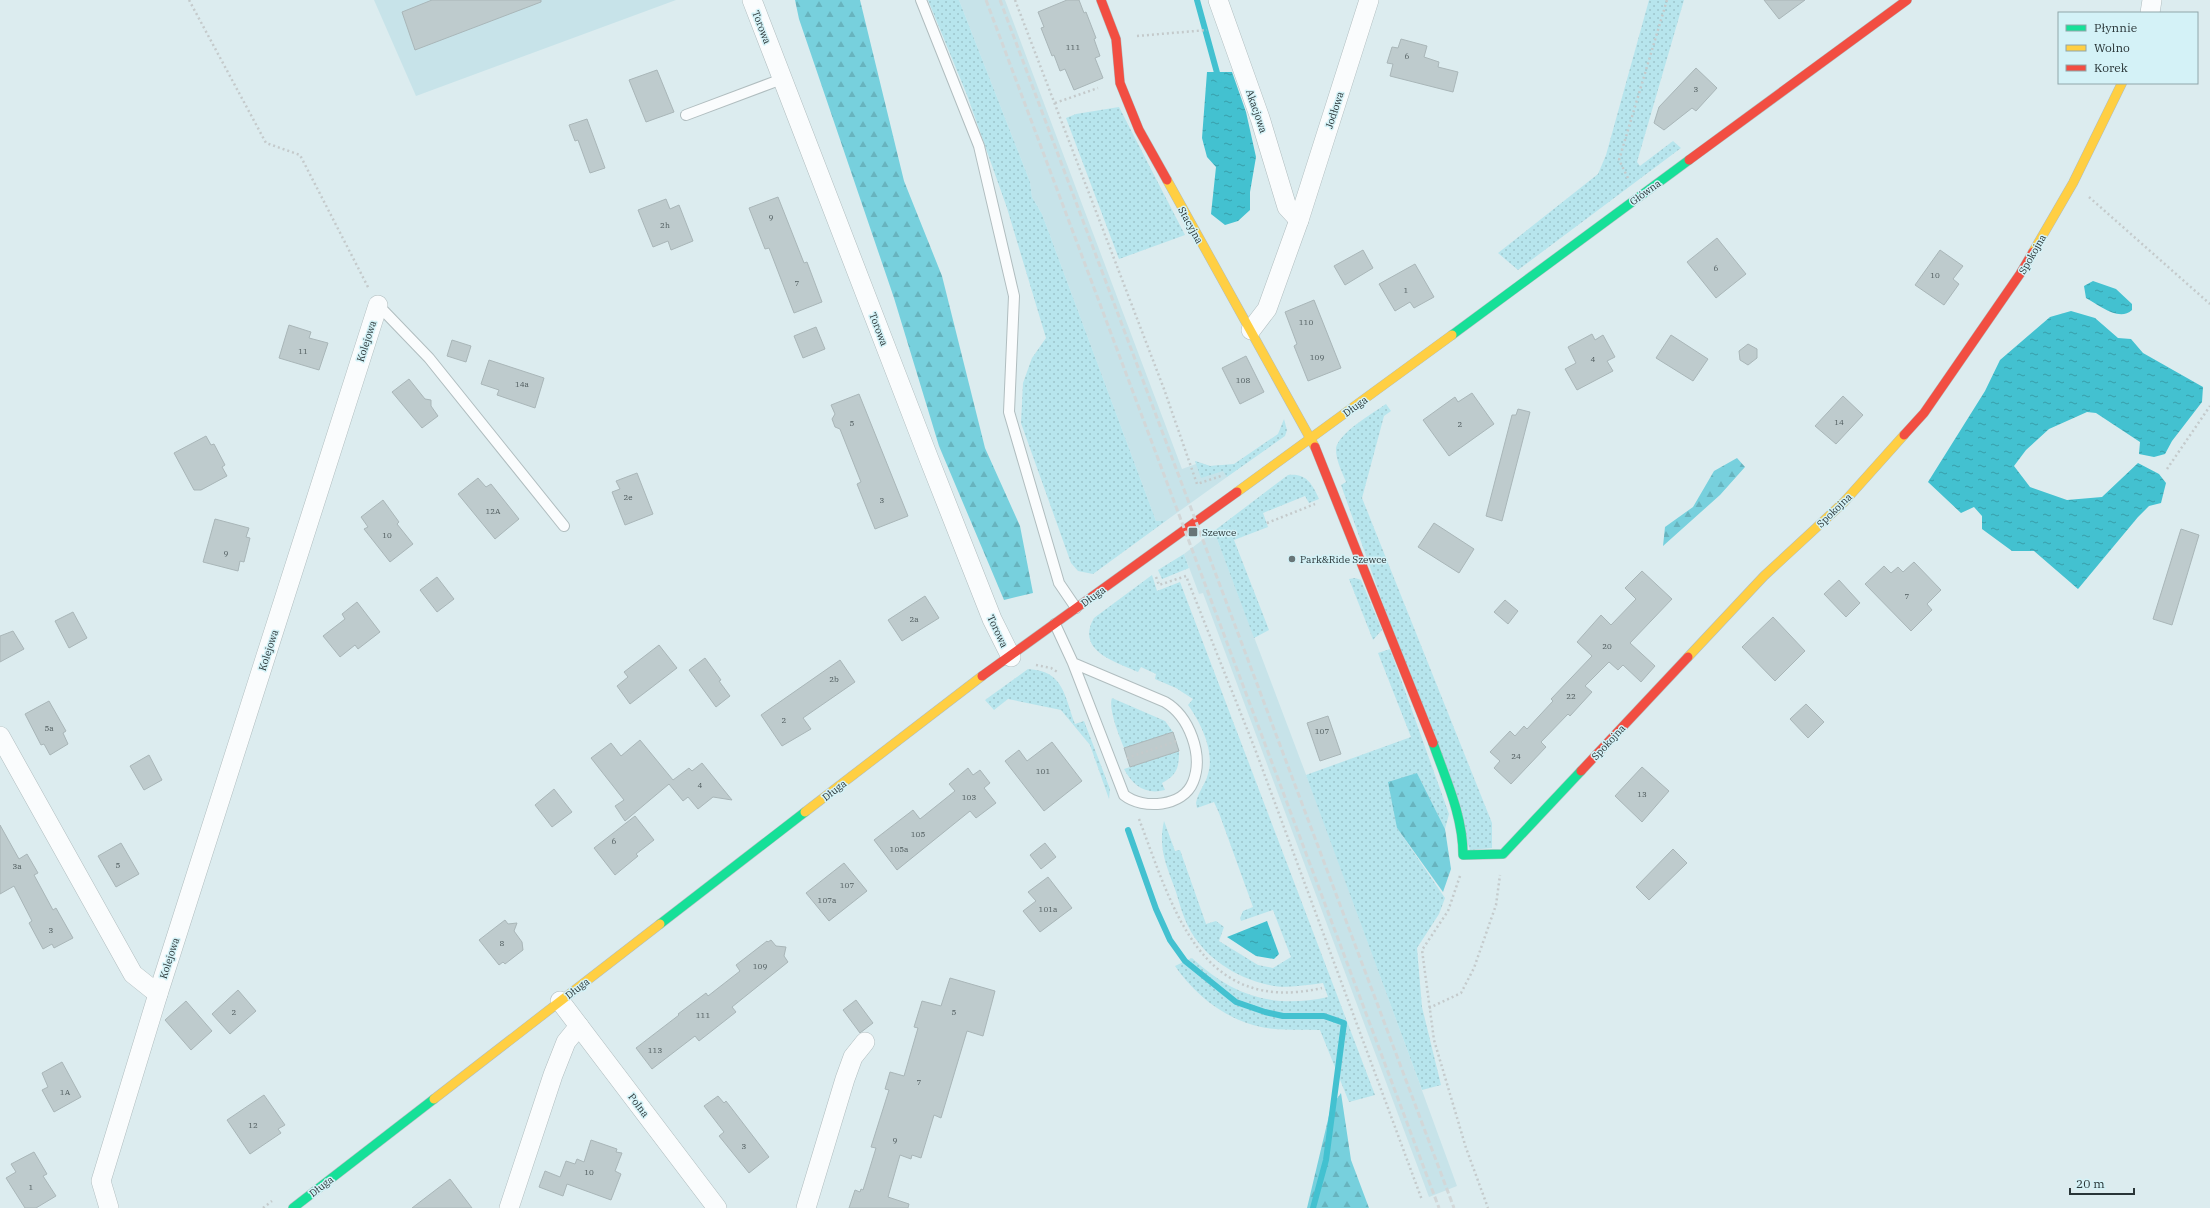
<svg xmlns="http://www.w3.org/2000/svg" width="2210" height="1208" viewBox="0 0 2210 1208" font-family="'IBM Plex Serif',serif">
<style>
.built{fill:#c7e3e9}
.grass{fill:url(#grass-dots)}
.forest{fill:url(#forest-firs)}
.water{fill:url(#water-ripples)}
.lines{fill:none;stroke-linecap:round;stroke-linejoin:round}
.stream{stroke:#43c1d0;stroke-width:6}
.building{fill:#becbcd;stroke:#a9b6b8}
.lane-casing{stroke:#b0bdbf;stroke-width:12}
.street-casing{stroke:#b0bdbf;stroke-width:20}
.fast-casing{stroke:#b0bdbf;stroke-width:10}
.slow-casing{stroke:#b0bdbf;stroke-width:10}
.jam-casing{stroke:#b0bdbf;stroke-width:10}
.path{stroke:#c4cacb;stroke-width:2.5;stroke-dasharray:2 3;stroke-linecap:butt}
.lane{stroke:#fafcfd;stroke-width:10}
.street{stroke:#fafcfd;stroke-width:19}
.fast{stroke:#16e098;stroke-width:9}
.slow{stroke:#ffcf43;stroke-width:9}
.jam{stroke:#f24e42;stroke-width:9}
.rail{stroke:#d2d7d8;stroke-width:3;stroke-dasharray:6 3;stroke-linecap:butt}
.poi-dot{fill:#687577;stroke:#d4f2f7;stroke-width:1.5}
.labels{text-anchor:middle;stroke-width:3;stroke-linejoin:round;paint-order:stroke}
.number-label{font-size:8px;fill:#4e5a5c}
.street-label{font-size:10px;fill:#293537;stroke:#d4f2f7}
.poi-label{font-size:10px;fill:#293537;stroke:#d4f2f7;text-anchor:start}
</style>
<defs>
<pattern id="grass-dots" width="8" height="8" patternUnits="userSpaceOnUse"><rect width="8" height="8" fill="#b7e5ed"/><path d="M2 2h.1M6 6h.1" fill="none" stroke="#9dc5cc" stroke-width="1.8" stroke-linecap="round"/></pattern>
<pattern id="forest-firs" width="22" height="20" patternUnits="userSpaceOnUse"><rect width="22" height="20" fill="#77d0dd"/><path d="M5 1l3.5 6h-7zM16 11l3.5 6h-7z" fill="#67b3be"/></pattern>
<pattern id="water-ripples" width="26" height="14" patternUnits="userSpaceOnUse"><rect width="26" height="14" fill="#43c1d0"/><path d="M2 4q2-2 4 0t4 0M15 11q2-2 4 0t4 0" fill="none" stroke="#389eaa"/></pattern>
</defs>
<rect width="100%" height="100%" fill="#dcecef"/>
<!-- built -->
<g class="built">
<polygon points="374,0 676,0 416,96"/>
<polygon points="959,0 1005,0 1182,469 1196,464 1195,461 1210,466 1231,465 1227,477 1167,520 1156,521 1042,214 1032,197 1030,182"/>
<polygon points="1214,531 1319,809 1457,1186 1429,1197 1203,593 1199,594 1184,554"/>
</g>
<!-- grass -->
<g class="grass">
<polygon points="928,0 959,0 1030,182 1032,197 1042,214 1156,521 1167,520 1093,574 1078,571 1071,563 1021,423 1023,383 1032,358 1046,338 1007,208 967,95"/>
<polygon points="1649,0 1684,0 1637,162 1640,166 1673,141 1681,148 1518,270 1498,253 1598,174 1606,155"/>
<polygon points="1119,107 1185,235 1119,259 1066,118 1076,114"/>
<path d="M 1386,404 L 1391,411 L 1384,416 L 1362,498 L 1492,823 L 1492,848 L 1470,850 L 1341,485 L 1346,482 C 1342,472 1336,461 1336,449 C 1337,434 1373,413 1386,404 Z"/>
<polygon points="1284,419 1287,430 1285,436 1227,477 1223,471 1201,478 1195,461 1210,466 1234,464 1278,434"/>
<path d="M 1288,475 C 1306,473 1312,483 1319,499 L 1309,503 L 1305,496 L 1263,513 L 1268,527 L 1234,540 L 1269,630 L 1254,638 L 1214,531 Z"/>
<polygon points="1184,554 1189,568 1162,579 1158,570"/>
<path d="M 1152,575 L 1157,591 L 1180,582 L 1375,1095 L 1349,1102 L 1320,1030 C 1301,1029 1280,1031 1261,1027 C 1226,1020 1195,995 1175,966 L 1192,958 C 1233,996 1273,1009 1328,997 L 1323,983 C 1306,985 1287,989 1269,985 C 1236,978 1203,957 1188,926 C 1182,914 1179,901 1175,889 C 1166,864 1158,848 1164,821 L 1175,851 L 1180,850 L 1206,924 L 1216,921 L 1224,927 L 1219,941 L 1258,965 L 1273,968 L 1291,957 L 1273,910 L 1241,921 L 1240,918 L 1243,911 L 1253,907 L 1219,813 L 1214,802 L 1197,808 L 1196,803 C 1198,792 1205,785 1208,774 C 1215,752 1201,723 1188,705 L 1193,699 L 1176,688 L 1155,679 L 1156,674 L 1141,667 L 1138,672 C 1116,662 1075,651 1094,618 Z"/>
<polygon points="1355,578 1361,580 1382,630 1373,640 1349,579"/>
<polygon points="1390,649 1449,814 1445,829 1417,773 1397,828 1445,898 1439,914 1417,948 1422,1007 1441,1085 1422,1090 1306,775 1411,737 1378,653"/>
<path d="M 1028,669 C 1064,671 1064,695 1075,724 L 1084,721 L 1110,789 L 1109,799 L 1090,745 L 1061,710 L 1008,699 L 994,710 L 985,700 Z"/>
<path d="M 1112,698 L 1165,721 L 1173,732 L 1124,748 C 1119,736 1108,708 1112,698 Z"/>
<path d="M 1179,751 C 1179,768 1177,775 1162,783 L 1165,790 C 1146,795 1133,786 1124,769 Z"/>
</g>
<!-- forest -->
<g class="forest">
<polygon points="795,0 860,0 904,181 942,276 985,448 1020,526 1033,593 1004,600 939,446 894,298 799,19"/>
<polygon points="1737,458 1745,467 1720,495 1663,546 1665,527 1693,507 1714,471"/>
<polygon points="1417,773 1445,829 1451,869 1443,892 1397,828 1388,782"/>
<polygon points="1341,1093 1351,1160 1369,1208 1307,1208 1331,1107"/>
</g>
<!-- water -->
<g class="water">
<polygon points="1207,72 1232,72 1246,112 1256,157 1250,192 1250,210 1238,221 1225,225 1211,214 1216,167 1207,157 1202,138"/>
<path d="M 2093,281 L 2116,289 L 2132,304 L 2132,310 C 2119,322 2099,305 2086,298 L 2084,286 Z"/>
<polygon points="2071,311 2095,318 2118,338 2131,339 2143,353 2203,387 2202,402 2172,441 2165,454 2154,457 2139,454 2140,442 2096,413 2087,412 2049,429 2026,450 2014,466 2030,487 2067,500 2102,497 2138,463 2159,474 2166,483 2161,503 2149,506 2138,517 2078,589 2034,551 2012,551 1982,529 1982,516 1974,507 1961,513 1928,482 1985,391 2000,360 2050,317"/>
<polygon points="1267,921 1279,954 1274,959 1256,956 1227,937"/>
</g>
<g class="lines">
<!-- stream -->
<g class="stream">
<polyline points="1197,0 1219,80"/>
<polyline points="1128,830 1156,909 1170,940 1185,961 1236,1002 1265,1012 1283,1016 1324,1016 1344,1023 1326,1160 1313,1208"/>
</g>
</g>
<!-- building -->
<g class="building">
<polygon points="432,0 541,0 541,2 415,50 402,12"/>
<polygon points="1067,0 1079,0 1084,13 1086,12 1096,38 1094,39 1100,56 1095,58 1103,78 1074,90 1065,69 1060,71 1054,55 1052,56 1041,28 1044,27 1038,12"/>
<polygon points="1764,0 1805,0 1779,19"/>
<polygon points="1401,39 1427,46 1424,57 1439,62 1438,67 1458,72 1453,92 1390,76 1393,64 1387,63 1392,47 1398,48"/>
<polygon points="1696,68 1717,88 1696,111 1692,108 1664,130 1654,123 1659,107"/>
<polygon points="657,70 674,112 646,122 629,80"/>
<polygon points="587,119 605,168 590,173 578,140 575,141 569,125"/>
<polygon points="778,197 804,263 807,262 822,302 794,313 769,248 765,249 749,208"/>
<polygon points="666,199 670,209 679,205 693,241 671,250 668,241 653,247 638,210"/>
<polygon points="1717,238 1746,274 1716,298 1687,262"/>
<polygon points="1363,250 1373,268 1345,285 1334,266"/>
<polygon points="1940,250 1963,266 1953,279 1959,284 1944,305 1915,285"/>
<polygon points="1415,264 1434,297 1414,308 1410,302 1395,311 1379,284"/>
<polygon points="1314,300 1341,368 1308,381 1294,346 1297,344 1285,312"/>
<polygon points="289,325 311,332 309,338 328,343 319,370 279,358"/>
<polygon points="816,327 825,349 803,358 794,336"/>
<polygon points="1592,334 1595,340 1603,335 1615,357 1607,361 1613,371 1577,390 1565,369 1576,363 1568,347"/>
<polygon points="1671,335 1708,359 1693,381 1656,358"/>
<polygon points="452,340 471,346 466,362 447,356"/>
<polygon points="1748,344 1757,349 1757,358 1748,365 1740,360 1739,351"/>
<polygon points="1246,356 1264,392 1240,404 1222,368"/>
<polygon points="489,360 544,378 535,408 497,395 499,390 481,384"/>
<polygon points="409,379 425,399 431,400 431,406 438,416 422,428 392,392"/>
<polygon points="1472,393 1494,424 1449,456 1423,420 1455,397 1458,402"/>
<polygon points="859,394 908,516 875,529 857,484 861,482 840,429 835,427 832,419 835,414 831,405"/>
<polygon points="1843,396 1863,415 1836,444 1815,426"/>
<polygon points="1518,409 1530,412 1502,521 1486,516 1512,415 1516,415"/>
<polygon points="206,436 211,445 214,444 225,465 222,467 227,476 201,490 194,490 174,453"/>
<polygon points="637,473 653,514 625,525 612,492 620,489 616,481"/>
<polygon points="478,478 486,487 491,484 519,519 495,539 458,494"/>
<polygon points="383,500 399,522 397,524 413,544 390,562 364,529 368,527 361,517"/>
<polygon points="215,519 249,528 246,537 250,538 244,562 240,561 238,571 203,562"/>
<polygon points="1434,523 1474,549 1459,573 1418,547"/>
<polygon points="2181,529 2199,535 2172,625 2153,619"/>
<polygon points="1914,562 1941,590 1927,604 1932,610 1911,631 1865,584 1884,566 1891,573 1898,567 1903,572"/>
<polygon points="1642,571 1672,599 1630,643 1655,666 1641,682 1623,665 1618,670 1609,662 1585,686 1592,692 1570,716 1568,714 1541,742 1546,747 1511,784 1494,768 1500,761 1490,752 1510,731 1515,736 1524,726 1527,729 1553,701 1551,699 1592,656 1577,642 1601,615 1611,625 1636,599 1625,588"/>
<polygon points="437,577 454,599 437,612 420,590"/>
<polygon points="1839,580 1860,603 1846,617 1824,594"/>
<polygon points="925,596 939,618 902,641 888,620"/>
<polygon points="1505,600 1518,611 1508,624 1494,612"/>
<polygon points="357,602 380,632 358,649 355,645 340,657 323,636 345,619 342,614"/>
<polygon points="73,612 87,638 69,648 55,621"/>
<polygon points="1773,617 1805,651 1775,681 1742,647"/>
<polygon points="13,631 24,649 0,662 0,636"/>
<polygon points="659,645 677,668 630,704 617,686 628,677 624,672"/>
<polygon points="705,658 721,680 719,681 730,696 716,707 689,670"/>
<polygon points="840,660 855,682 803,718 811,729 782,746 761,715"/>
<polygon points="49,701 66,731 63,733 68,744 50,755 44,744 41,745 25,714"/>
<polygon points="1806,704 1824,722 1808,738 1790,719"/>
<polygon points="1328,716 1341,754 1320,761 1307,723"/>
<polygon points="1173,732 1179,751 1130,767 1124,748"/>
<polygon points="640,740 673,780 689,768 692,771 702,763 732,800 713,797 698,809 688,797 683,801 669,784 625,821 615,806 624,800 591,758 611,743 621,756"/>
<polygon points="1052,742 1082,781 1044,811 1005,761 1019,750 1027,761"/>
<polygon points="149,755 162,780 144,790 130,766"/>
<polygon points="1642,767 1669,791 1642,822 1615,796"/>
<polygon points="968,768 973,775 980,770 990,783 984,788 996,803 976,818 970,811 897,870 874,840 913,810 920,819 955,791 949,784"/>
<polygon points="554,789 572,812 552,827 535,805"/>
<polygon points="635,816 654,840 636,854 638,856 615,875 594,848"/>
<polygon points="0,825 19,859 27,854 38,873 34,875 53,910 56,908 73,938 54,948 52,944 43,949 29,923 32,921 14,886 0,894"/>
<polygon points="121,843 139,874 116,887 98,856"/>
<polygon points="1045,843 1056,857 1041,869 1030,855"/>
<polygon points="1673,849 1687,863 1649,900 1636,887"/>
<polygon points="844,863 867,891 829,921 806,893"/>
<polygon points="1048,877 1072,908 1040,932 1023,911 1036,901 1028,892"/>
<polygon points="505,920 508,924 517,923 514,931 522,942 523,950 505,964 503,962 499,965 479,940"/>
<polygon points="771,940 776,946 786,947 784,956 788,962 732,1007 736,1012 699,1041 695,1036 652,1069 636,1048 679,1015 678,1014 706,993 708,996 740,971 736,965 767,941 768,942"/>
<polygon points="950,978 995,991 983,1036 967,1031 941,1118 934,1115 921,1158 912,1155 911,1159 900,1155 888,1197 909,1204 908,1208 849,1208 855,1190 860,1192 861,1189 863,1190 876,1148 871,1147 889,1090 885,1089 890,1072 904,1076 918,1028 914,1027 922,1001 941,1006"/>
<polygon points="238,990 256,1011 230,1034 212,1014"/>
<polygon points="856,1000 873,1023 860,1033 843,1010"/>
<polygon points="186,1001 212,1031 191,1050 165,1020"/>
<polygon points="62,1062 81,1097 54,1112 42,1090 48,1087 42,1073"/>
<polygon points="264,1095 285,1125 278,1129 281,1133 250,1154 227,1120"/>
<polygon points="718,1096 724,1103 726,1101 769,1157 749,1173 719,1136 724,1132 704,1106"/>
<polygon points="591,1140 617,1149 616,1152 622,1153 615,1171 621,1174 611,1200 567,1184 563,1196 539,1187 545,1171 560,1177 566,1161 575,1164 577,1159 584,1162"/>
<polygon points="34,1152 47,1174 43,1176 56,1196 36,1208 25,1208 6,1178 16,1172 11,1164"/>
<polygon points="450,1179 472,1208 412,1208"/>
</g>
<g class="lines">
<!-- lane casing -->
<g class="lane-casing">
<g id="lane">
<polyline points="921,0 979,146 1014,296 1009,412 1059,583 1076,608"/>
<polyline points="686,115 782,79"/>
<polyline points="378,305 429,358 564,526"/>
<path d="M 1055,624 L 1073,663 L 1124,795 C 1143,810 1183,807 1193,782 C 1204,755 1189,716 1165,702 L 1073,663"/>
</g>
</g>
<!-- street casing -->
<g class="street-casing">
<g id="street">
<polyline points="752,0 929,459 992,619 1011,657"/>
<polyline points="1218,0 1260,118 1287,207 1299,220"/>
<polyline points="2150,13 2152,0"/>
<polyline points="1251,330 1267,309 1299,220 1369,0"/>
<polyline points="0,736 133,974 158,994"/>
<polyline points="560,1001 717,1208"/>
<polyline points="109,1208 101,1181 158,994 378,305"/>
<polyline points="509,1208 553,1075 566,1042 579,1026"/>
<polyline points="806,1208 845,1079 853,1057 865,1042"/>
</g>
</g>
<!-- fast casing -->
<g class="fast-casing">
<g id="fast">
<polyline points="1452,335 1689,160"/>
<path d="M 1433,743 C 1446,780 1463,816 1463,855 L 1503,854 L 1581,771"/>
<polyline points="660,924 805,812"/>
<polyline points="293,1208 434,1099"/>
</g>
</g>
<!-- slow casing -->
<g class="slow-casing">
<g id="slow">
<polyline points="1167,180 1315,447"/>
<polyline points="2033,252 2073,183 2122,83"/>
<polyline points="1237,492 1452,335"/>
<polyline points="1688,657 1764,576 1844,502 1904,435"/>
<polyline points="805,812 982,676"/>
<polyline points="434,1099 660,924"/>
</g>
</g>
<!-- jam casing -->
<g class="jam-casing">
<g id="jam">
<polyline points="1101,0 1116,39 1120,83 1139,130 1167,180"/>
<polyline points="1689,160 1907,0"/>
<polyline points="1904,435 1924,413 2020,274 2033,252"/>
<polyline points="1315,447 1433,743"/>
<polyline points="982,676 1237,492"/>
<polyline points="1581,771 1688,657"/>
</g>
</g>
<!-- path -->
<g class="path">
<polyline points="189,0 266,143 300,155 369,289"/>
<polyline points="1015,0 1164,389 1197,484 1221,476"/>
<polyline points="1137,36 1207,30"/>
<polyline points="1055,103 1098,88"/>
<polyline points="1628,178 1619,160 1667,0"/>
<polyline points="2089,197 2210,304"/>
<polyline points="2167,469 2210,406"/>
<polyline points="1267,523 1315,504"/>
<polyline points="1156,577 1159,585 1186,576 1255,749 1422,1200"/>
<polyline points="1036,665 1051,668 1059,673"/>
<polyline points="1127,758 1177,741"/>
<path d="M 1139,819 C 1173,908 1200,1016 1322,988"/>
<polyline points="1460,876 1448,911 1422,950 1434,1040 1466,1148 1488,1208"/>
<polyline points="1429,1008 1461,993 1474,968 1496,905 1500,875"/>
<polyline points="263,1208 272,1201"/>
</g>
<!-- lane -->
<use href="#lane" class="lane"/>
<!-- street -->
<use href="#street" class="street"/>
<!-- fast -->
<use href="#fast" class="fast"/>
<!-- slow -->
<use href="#slow" class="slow"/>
<!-- jam -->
<use href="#jam" class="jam"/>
<!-- rail -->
<g class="rail">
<polyline points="986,0 1439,1208"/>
<polyline points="1000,0 1454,1208"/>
</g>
</g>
<!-- markers -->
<g class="poi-dot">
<rect x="1188" y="527" width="10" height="10" rx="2"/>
<circle cx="1292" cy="559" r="4"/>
</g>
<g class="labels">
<!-- number labels -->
<g class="number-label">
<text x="1073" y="50">111</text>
<text x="1407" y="59">6</text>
<text x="1696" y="92">3</text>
<text x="771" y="220">9</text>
<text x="665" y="228">2h</text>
<text x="1716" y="271">6</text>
<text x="1935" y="278">10</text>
<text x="797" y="286">7</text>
<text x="1406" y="293">1</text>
<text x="1306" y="325">110</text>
<text x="303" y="354">11</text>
<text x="1317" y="360">109</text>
<text x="1593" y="362">4</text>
<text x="1243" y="383">108</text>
<text x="522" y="387">14a</text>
<text x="1839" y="425">14</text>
<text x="852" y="426">5</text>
<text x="1460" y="427">2</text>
<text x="628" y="500">2e</text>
<text x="882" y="503">3</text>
<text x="493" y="514">12A</text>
<text x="387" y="538">10</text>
<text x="226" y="556">9</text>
<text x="1907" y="599">7</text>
<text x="914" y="622">2a</text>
<text x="1607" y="649">20</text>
<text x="834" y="682">2b</text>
<text x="1571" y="699">22</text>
<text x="784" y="723">2</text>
<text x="49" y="731">5a</text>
<text x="1322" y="734">107</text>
<text x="1516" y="759">24</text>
<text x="1043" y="774">101</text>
<text x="700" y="788">4</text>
<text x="1642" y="797">13</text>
<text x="969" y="800">103</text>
<text x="918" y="837">105</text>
<text x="614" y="844">6</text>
<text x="899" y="852">105a</text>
<text x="118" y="868">5</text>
<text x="17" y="869">3a</text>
<text x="847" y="888">107</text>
<text x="827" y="903">107a</text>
<text x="1048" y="912">101a</text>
<text x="51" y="933">3</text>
<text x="502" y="946">8</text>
<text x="760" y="969">109</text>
<text x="234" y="1015">2</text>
<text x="954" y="1015">5</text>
<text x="703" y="1018">111</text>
<text x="655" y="1053">113</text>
<text x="919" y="1085">7</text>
<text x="65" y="1095">1A</text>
<text x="253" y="1128">12</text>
<text x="895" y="1143">9</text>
<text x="744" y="1149">3</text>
<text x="589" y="1175">10</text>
<text x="31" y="1190">1</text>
</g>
<!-- street labels -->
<g class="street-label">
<text transform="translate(762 27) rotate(69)" y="4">Torowa</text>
<text transform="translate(1334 110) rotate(-72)" y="4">Jodłowa</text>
<text transform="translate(1257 111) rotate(71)" y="4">Akacjowa</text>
<text transform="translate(1645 192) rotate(-36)" y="4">Główna</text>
<text transform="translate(1191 225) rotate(61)" y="4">Stacyjna</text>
<text transform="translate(2032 254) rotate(-60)" y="4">Spokojna</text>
<text transform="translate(879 329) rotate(69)" y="4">Torowa</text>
<text transform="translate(366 341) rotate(-72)" y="4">Kolejowa</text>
<text transform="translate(1355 406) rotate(-36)" y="4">Długa</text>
<text transform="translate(1834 510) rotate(-44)" y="4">Spokojna</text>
<text transform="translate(1093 596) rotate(-36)" y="4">Długa</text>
<text transform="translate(998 631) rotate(65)" y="4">Torowa</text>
<text transform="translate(268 650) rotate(-72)" y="4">Kolejowa</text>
<text transform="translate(1608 742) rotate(-47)" y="4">Spokojna</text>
<text transform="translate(834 790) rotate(-38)" y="4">Długa</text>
<text transform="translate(169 958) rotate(-72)" y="4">Kolejowa</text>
<text transform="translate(577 988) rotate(-38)" y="4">Długa</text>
<text transform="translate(639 1105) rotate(53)" y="4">Polna</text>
<text transform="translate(321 1186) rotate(-38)" y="4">Długa</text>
</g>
<!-- poi labels -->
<g class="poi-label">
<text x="1202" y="536">Szewce</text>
<text x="1300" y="563">Park&amp;Ride Szewce</text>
</g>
</g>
<!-- legend -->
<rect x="2058" y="12" width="140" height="72" fill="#d4f2f7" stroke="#90a6aa"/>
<rect x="2066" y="25" width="20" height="6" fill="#16e098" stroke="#90a6aa"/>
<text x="2094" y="32" font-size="12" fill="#293537">Płynnie</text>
<rect x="2066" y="45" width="20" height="6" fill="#ffcf43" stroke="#90a6aa"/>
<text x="2094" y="52" font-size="12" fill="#293537">Wolno</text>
<rect x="2066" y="65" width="20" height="6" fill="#f24e42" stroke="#90a6aa"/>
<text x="2094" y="72" font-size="12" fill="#293537">Korek</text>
<!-- scale -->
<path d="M2070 1188v6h64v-6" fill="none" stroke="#293537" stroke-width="2"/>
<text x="2076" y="1188" font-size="12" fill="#293537" stroke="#d4f2f7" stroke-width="3" paint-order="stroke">20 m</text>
</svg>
